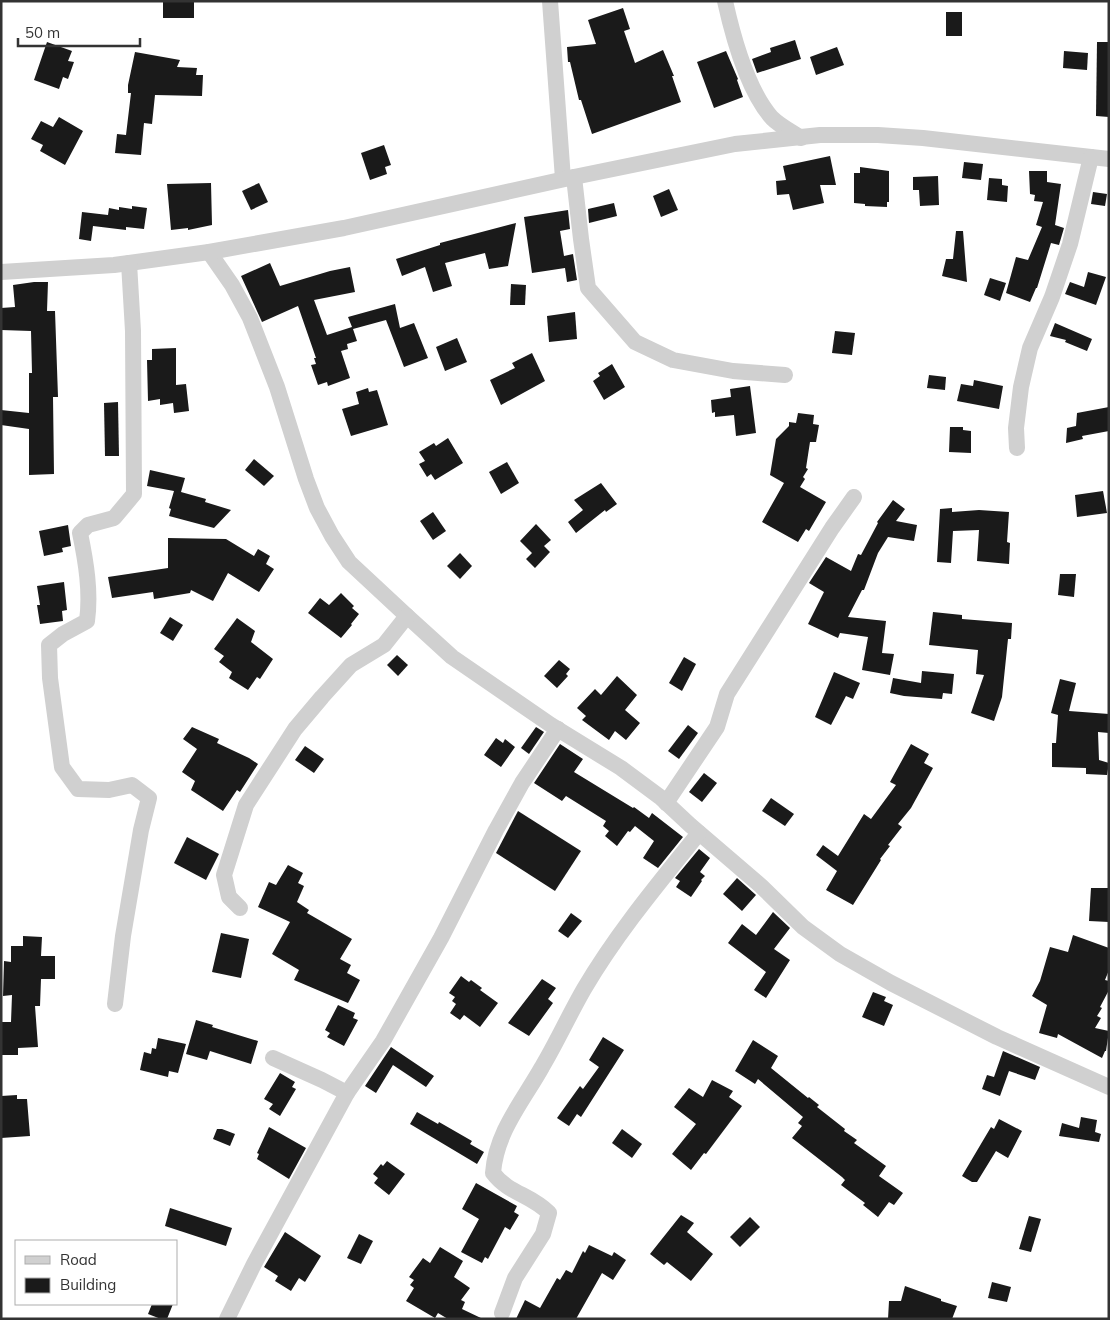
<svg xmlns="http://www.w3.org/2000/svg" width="1110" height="1320" viewBox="0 0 1110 1320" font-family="Mulish,sans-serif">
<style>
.building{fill:#1a1a1a}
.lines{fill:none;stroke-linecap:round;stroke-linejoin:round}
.minor{stroke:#d0d0d0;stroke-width:16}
</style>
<rect width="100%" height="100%" fill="#fff"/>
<!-- building -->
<g class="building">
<rect x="163" y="1" width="31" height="17"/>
<polygon points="623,8 630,29 624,31 635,63 663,50 674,76 672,76 681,102 592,134 581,100 579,100 570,62 568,62 567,47 596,44 588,20"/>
<rect x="946" y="12" width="16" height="24"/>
<polygon points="795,40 801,59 757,73 752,59 771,52 770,48"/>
<polygon points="47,42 72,51 68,61 74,62 68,79 63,77 59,89 34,80"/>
<polygon points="1097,42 1109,42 1109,117 1096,116"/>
<polygon points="837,47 844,65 816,75 810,57"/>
<polygon points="726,51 738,79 737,80 743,97 714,108 697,62"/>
<polygon points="1064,51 1088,53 1087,70 1063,68"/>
<polygon points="135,52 180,60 177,67 197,68 196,75 203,75 202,96 155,95 152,124 144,123 141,155 115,153 117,134 126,135 131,93 128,93 128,85"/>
<polygon points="59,117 83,131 65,165 40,151 43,145 31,139 41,121 53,127"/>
<polygon points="384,145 391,165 385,167 387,174 370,180 361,153"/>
<polygon points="830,156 836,185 820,185 824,203 793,210 789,194 777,195 776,181 786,180 783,166"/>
<polygon points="964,162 983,164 981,180 962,178"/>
<polygon points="860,167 889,171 889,202 887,202 887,207 865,206 865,204 854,203 854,173 860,173"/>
<polygon points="1029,171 1047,171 1047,182 1061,184 1055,225 1064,228 1059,245 1051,243 1037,288 1036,288 1030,302 1006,293 1016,257 1028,260 1042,227 1036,225 1043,202 1034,201 1035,195 1030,194"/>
<polygon points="938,176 939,205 920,206 919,190 913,190 913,177"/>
<polygon points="989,178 1002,179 1002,185 1008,186 1007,202 987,200"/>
<polygon points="211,183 212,225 188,230 188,228 171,230 167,184"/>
<polygon points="259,183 268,202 251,210 242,191"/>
<polygon points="669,189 678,210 661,217 653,196"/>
<polygon points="1093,192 1107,194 1105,206 1091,204"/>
<polygon points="614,203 617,216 589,223 588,209"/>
<polygon points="132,206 147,208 144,229 126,227 126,230 93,226 91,241 79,239 82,212 108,215 109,208 119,210 119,207 132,209"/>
<polygon points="568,210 570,229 560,231 564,256 573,254 577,280 567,282 565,268 532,273 524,217"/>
<polygon points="516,223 508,266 489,269 485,253 445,263 452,286 433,292 425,267 402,276 396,259 440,245 440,243"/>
<polygon points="956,231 963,231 967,282 942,276 946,259 953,259"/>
<polygon points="270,263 280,286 330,271 350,267 355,292 314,300 327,335 352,327 348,317 395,304 400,328 414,323 428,358 404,367 386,320 353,329 357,341 347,344 348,349 341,351 350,378 328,386 327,382 318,385 311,365 316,364 314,358 316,358 298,306 262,322 241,276"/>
<polygon points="1088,272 1106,277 1096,305 1065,294 1070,282 1084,287"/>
<polygon points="990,278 1006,283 1000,301 984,295"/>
<polygon points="34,282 48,282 47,311 55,311 58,397 53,397 54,474 29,475 29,429 1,425 1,410 29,413 29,373 32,373 31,331 1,330 1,308 15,307 13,285"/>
<polygon points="511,284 526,285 525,305 510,305"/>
<polygon points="575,312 577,339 549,342 547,316"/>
<polygon points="1055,323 1092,339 1087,351 1065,342 1066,340 1050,336"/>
<polygon points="835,331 855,333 852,355 832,353"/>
<polygon points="457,338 467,362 445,371 436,347"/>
<polygon points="176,348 176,385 186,384 189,411 174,413 173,403 160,405 160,399 148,401 147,360 152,360 152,349"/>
<polygon points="532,353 545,381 501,405 490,380 515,368 512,363"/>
<polygon points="612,364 625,387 604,400 593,381 600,376 598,373"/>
<polygon points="929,375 946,377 945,390 927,388"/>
<polygon points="974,380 1003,386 999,409 957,401 961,384 973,386"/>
<polygon points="750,386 756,433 736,436 734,415 715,417 715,412 712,413 711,400 731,397 730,389"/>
<polygon points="368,388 369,392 377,390 388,425 351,436 342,409 359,404 356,392"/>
<polygon points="118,402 119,456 105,456 104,403"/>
<polygon points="1109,407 1109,431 1082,436 1083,439 1066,443 1067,428 1076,426 1077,413"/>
<polygon points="798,413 814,415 813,424 819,425 816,442 810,442 806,468 808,469 803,477 805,479 800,487 826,502 809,531 806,529 798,542 762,522 784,483 770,475 776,439 789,426 789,422 796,423"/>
<polygon points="950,427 963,427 963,430 971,431 971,453 949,452"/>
<polygon points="448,438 463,463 435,480 431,474 427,477 419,464 425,461 419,452 434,443 436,446"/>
<polygon points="254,459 274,476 264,486 245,470"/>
<polygon points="507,462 519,483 501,494 489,472"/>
<polygon points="150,470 185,478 181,492 206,499 205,502 231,510 214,528 169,516 171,509 169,508 174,491 147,486"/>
<polygon points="601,483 617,504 606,512 605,510 576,533 568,522 583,510 574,500"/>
<polygon points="1103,491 1107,513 1077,517 1075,495"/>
<polygon points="893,500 905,509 896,521 917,525 914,541 888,537 878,553 864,590 862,590 848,617 886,621 882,653 894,654 890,675 862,670 868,637 840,633 838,638 808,624 824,592 809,583 826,557 851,571 858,554 861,555 878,523 877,522"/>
<polygon points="952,508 952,512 979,510 1009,512 1007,542 1010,543 1009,564 977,561 979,530 953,531 951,563 937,562 940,509"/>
<polygon points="433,512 446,531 433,540 420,521"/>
<polygon points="536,524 551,540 544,546 550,552 535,568 526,559 532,553 520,541"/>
<polygon points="68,525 71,546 62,548 63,552 44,556 39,531"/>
<polygon points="168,538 226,539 254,556 258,549 270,556 266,564 274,569 259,592 228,573 213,601 191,590 190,593 154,599 153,592 112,598 108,577 168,568"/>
<polygon points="460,553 472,566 460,579 447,566"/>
<polygon points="1060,574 1076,574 1074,597 1058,595"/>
<polygon points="64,582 67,610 62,611 63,621 40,624 37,605 40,605 37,586"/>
<polygon points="341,593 354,606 352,608 359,614 351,624 352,625 341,638 308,613 320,598 329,605"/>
<polygon points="933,612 962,615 962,619 1012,623 1011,639 1008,639 1002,697 994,721 971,713 984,675 976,674 978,650 929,645"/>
<polygon points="170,617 183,625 173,641 160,633"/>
<polygon points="237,618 255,631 251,642 273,659 260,679 257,677 248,690 229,678 232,672 219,662 224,656 214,649"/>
<polygon points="397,655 408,665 398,676 387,665"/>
<polygon points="684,657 696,664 682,691 669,683"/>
<polygon points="559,660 570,669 566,674 568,676 557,688 544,676"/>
<polygon points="922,671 954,674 952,694 943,693 942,699 904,696 890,693 893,678 921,683"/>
<polygon points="834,672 860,683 853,699 846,696 831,725 815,717"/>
<polygon points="617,676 637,695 625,710 640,723 626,740 615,731 609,740 582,720 586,716 577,708 595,689 601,695"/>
<polygon points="1060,679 1076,683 1069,711 1109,714 1109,733 1098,732 1099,760 1109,763 1107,775 1086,774 1086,768 1052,767 1052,743 1056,743 1058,715 1051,713"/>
<polygon points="688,725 698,733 679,759 668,751"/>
<polygon points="192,727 219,739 217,743 249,758 258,764 240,792 237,790 223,811 191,790 195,781 182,772 197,749 183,739"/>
<polygon points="536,727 544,732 529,754 521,748"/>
<polygon points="496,738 503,743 505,739 515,747 501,767 484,755"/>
<polygon points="560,744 583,759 574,772 633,808 634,807 649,818 652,813 683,837 658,868 643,858 654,841 635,826 630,832 628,831 617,846 605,836 609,831 603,826 606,821 566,796 562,801 534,783"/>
<polygon points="911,744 929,754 924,763 933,768 911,808 898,824 902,827 888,845 890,846 880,859 881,860 853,905 826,890 837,871 816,855 823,845 838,856 864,814 871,819 896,785 890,782"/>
<polygon points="305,746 324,759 314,773 295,760"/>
<polygon points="704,773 717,783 702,802 689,792"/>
<polygon points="771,798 794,814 785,826 762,811"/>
<polygon points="518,811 581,851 555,891 496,853"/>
<polygon points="187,837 219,854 206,880 174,863"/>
<polygon points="699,849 710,858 700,872 705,876 701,880 702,881 691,897 676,887 680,881 675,878"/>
<polygon points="288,865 303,873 298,883 304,886 297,902 309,910 307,913 352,939 340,959 351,965 347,973 360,980 348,1003 294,980 299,970 272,954 290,922 258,907 269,882 276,885"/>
<polygon points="737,878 756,895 742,911 723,894"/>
<polygon points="1091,888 1109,888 1109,922 1089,921"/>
<polygon points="773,912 790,928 774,949 790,960 766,998 754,990 766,972 728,943 742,924 756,935"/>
<polygon points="571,913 582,921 568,938 558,931"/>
<polygon points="221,933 249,939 241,978 212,972"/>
<polygon points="1073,935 1109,948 1109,970 1105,980 1109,981 1109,990 1100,1007 1102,1008 1097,1016 1101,1018 1095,1028 1109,1031 1106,1051 1105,1051 1102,1058 1058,1034 1057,1038 1039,1033 1047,1005 1032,996 1040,981 1050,947 1068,952"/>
<polygon points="23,936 42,937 41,956 55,956 55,979 41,979 40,1006 35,1006 38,1047 18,1048 18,1055 1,1055 1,1022 11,1022 12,995 3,996 4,961 11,962 11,946 23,946"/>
<polygon points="461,976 469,982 471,980 482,988 480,990 498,1003 480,1027 464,1015 460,1020 450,1013 456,1004 452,1001 455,997 449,993"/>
<polygon points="542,979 556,988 548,999 553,1003 529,1036 508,1023"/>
<polygon points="873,992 886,997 884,1001 893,1005 884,1026 862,1017"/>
<polygon points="338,1005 355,1013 353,1018 358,1020 344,1046 327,1037 330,1033 325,1030"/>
<polygon points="196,1020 213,1025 212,1027 258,1041 251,1064 210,1051 207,1060 186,1054"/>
<polygon points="603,1037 624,1050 581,1117 577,1114 569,1126 557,1118 580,1086 583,1089 599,1067 589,1060"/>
<polygon points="158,1038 186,1044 178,1073 169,1071 168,1077 140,1070 144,1052 151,1054 152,1048 156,1049"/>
<polygon points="753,1040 778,1056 771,1068 808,1098 809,1097 819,1105 817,1107 845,1129 844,1131 857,1140 854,1143 886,1166 879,1176 903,1193 894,1205 889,1202 878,1217 863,1205 865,1203 841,1185 845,1180 842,1177 792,1138 802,1126 798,1123 803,1117 758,1079 755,1084 735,1071"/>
<polygon points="391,1047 434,1076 426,1087 393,1065 376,1093 365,1086"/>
<polygon points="1003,1051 1040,1067 1035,1080 1009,1071 1000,1096 982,1089 987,1075 994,1077"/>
<polygon points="280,1073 295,1082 292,1087 296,1089 280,1116 269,1109 273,1104 264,1099"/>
<polygon points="712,1080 733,1091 729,1097 742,1106 706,1154 704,1153 691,1170 672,1154 696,1124 674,1107 689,1088 703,1097"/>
<polygon points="17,1095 17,1099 27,1099 30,1136 1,1138 1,1096"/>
<polygon points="417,1112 438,1124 439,1122 472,1141 470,1144 484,1152 477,1164 410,1124"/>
<polygon points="1081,1117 1097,1120 1095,1132 1101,1134 1099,1142 1059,1136 1062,1123 1079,1128"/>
<polygon points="999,1119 1022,1131 1008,1158 996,1151 977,1182 972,1182 962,1176 991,1127 994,1129"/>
<polygon points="269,1127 306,1148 289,1179 257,1159 259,1154 257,1153"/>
<polygon points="217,1129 222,1129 235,1134 230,1146 213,1139"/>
<polygon points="622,1129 642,1144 632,1158 612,1143"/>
<polygon points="387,1161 405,1174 389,1195 374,1183 378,1178 373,1174 381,1164 383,1166"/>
<polygon points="476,1183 517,1206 514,1212 519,1215 510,1230 505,1227 488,1259 485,1257 482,1263 461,1252 479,1219 462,1209"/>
<polygon points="170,1208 232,1228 226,1246 165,1226"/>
<polygon points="681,1215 694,1223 687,1232 713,1254 691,1281 667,1262 664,1265 650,1254"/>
<polygon points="1029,1216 1041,1219 1031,1252 1019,1249"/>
<polygon points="750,1217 760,1227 740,1247 730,1237"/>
<polygon points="285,1232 321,1256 305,1282 299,1278 291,1291 275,1281 278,1276 264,1267"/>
<polygon points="359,1234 373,1241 361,1264 347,1258"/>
<polygon points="589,1245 612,1256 614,1252 626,1260 613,1280 602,1273 576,1319 516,1319 525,1300 540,1308 557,1278 560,1280 566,1270 572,1273 583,1251 585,1253"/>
<polygon points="440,1247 463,1261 454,1277 470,1288 461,1300 465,1302 462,1309 483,1319 448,1319 438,1313 435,1318 406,1301 414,1288 410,1285 414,1280 409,1277 423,1258 430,1263"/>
<polygon points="992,1282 1011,1287 1007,1302 988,1298"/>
<polygon points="905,1286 941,1299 941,1301 957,1306 952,1319 888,1319 889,1301 901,1301"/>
<polygon points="152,1304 173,1304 167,1319 161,1319 148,1314"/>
</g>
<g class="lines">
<!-- minor -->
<g class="minor">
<polyline points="550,1 563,179"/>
<path d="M 725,1 C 733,37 748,91 772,118 C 780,126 792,132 801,138"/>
<polyline points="574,177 581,239 588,288 635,342 673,360 733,371 785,375"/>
<polyline points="209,252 232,285 250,318 277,387 306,479 317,508 332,536 349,562 407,616 452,657 551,725 621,768 660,797 690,825 761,886 803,927 840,954 891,983 997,1037 1109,1087"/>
<polyline points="1,272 114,265 209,252 344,228 574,177 735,144 820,135 878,135 923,138 1109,159"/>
<polyline points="1017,448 1016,428 1021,387 1030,348 1052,297 1070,244 1091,157"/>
<polyline points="666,803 717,727 727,694 832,528 854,497"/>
<polyline points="240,908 229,897 224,875 246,805 295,729 322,697 351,665 384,645 407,616"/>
<path d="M 115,1004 L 123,936 L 141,830 L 149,798 L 132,785 L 109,790 L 78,789 L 62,767 L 50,678 L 49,645 L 63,634 L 87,621 C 91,592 86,562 80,533 L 88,525 L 114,518 L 134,494 L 133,331 L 129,263"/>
<polyline points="273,1058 322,1080 347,1093"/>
<path d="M 502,1313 L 515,1278 L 543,1234 L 549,1213 C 530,1194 509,1194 493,1173 C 496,1132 523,1101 542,1067 C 557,1042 569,1015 584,989 C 617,933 658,884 699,833"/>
<polyline points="227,1319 254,1264 347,1093 383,1041 441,938 496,830 522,783 558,729"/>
</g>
</g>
<!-- border -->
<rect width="1110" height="1320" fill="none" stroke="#333333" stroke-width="5"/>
<!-- legend -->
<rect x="15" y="1240" width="162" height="65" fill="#ffffff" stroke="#adadad"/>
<rect x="25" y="1256" width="25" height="8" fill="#d0d0d0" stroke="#adadad"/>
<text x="60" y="1265" font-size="15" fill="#333333">Road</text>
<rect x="25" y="1278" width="25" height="15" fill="#1a1a1a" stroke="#adadad"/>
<text x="60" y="1290" font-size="15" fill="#333333">Building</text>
<!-- scale -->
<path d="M18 38v8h122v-8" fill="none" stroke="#333333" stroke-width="2.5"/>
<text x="25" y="38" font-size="15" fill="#333333" stroke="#ffffff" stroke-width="4" paint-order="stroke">50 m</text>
</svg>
